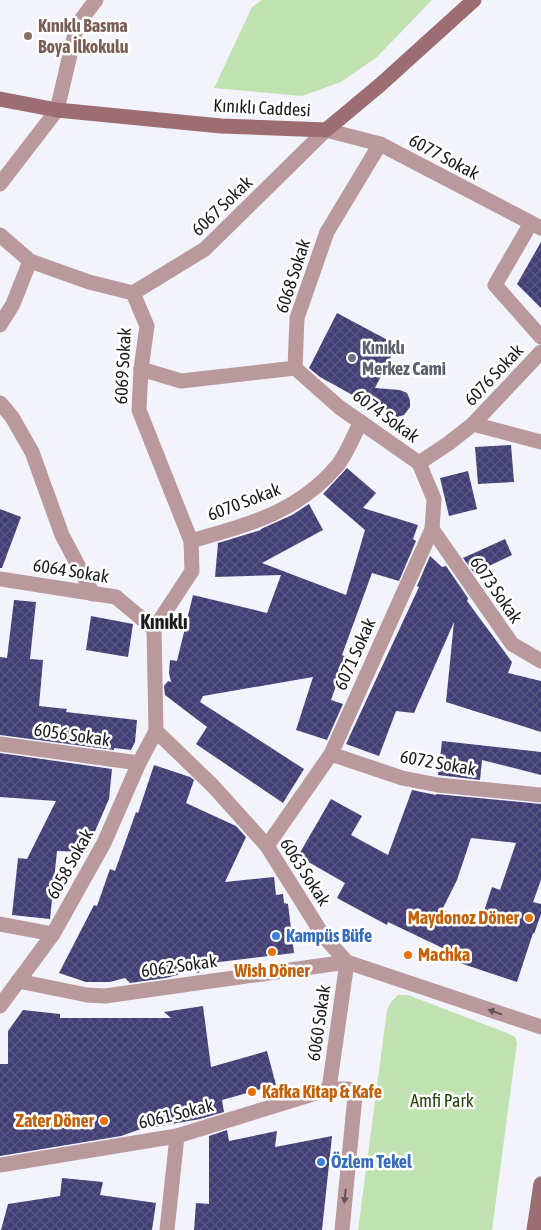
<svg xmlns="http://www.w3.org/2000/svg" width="541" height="1230" viewBox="0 0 541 1230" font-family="'Asap Condensed',sans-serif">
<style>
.green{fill:#c0e2b1}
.building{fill:url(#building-cross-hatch);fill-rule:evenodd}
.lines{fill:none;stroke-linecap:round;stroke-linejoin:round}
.street{stroke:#ba999d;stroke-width:15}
.secondary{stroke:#9c6d73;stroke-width:15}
.oneway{fill:#635457}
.education-dot{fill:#8d6e63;stroke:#fff;stroke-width:2}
.worship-dot{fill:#6b7280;stroke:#fff;stroke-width:2}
.food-dot{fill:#e8710a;stroke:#fff;stroke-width:2}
.shop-dot{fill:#3f7fe0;stroke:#fff;stroke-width:2}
.labels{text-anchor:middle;stroke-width:5;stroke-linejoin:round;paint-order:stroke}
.education-label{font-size:18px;font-weight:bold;fill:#785e54;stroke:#fff;text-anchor:start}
.street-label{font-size:18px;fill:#1b1b1e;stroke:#fff}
.worship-label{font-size:18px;font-weight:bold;fill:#5b616d;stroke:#fff;text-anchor:start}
.food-label{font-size:18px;font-weight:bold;fill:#c56008;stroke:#fff;text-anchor:end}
.shop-label{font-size:18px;font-weight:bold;fill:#366cbe;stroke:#fff;text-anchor:start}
.park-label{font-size:18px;fill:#22460b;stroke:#fff}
.quarter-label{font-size:20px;font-weight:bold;fill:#1b1b1e;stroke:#fff}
</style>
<defs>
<pattern id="building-cross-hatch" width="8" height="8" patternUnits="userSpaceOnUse" patternTransform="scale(1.25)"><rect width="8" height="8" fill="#413f75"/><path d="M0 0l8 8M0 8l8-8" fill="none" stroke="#595883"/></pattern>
</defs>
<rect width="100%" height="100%" fill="#f3f3fb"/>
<!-- green -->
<g class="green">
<polygon points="262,0 432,0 377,57 341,82 302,96 214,88 252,7"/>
<polygon points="398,995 408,995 507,1033 515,1037 517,1043 492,1230 358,1230 387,1010 391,1002"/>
</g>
<!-- building -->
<g class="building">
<polygon points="541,242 541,308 517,284"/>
<polygon points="337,313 397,345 375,388 400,390 407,393 410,400 410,407 404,415 397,417 391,415 371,394 367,403 320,377 309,368"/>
<polygon points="511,445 514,482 478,484 475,447"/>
<polygon points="347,468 376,493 363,508 418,525 413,539 416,541 399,581 372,573 342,655 346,657 331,700 343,704 327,740 296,730 313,677 203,696 200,702 304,769 283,803 196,744 207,727 165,695 164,686 168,681 171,682 169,673 170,660 177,661 193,595 267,613 281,575 215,577 218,543 261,530 261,529 292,515 309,504 323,530 262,563 346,595 365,530 323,494"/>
<polygon points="468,471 477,509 449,516 440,478"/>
<polygon points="0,509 21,517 2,568 0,568"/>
<polygon points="505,539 512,555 474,573 463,558"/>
<polygon points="430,556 442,567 446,566 468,598 467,601 512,662 508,673 541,681 541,732 446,702 454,622 414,713 396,711 379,756 346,744 419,587 417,586"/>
<polygon points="14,600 36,602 30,659 43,660 39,706 67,709 66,712 137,720 135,742 131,750 114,748 114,750 0,735 0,657 7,658"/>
<polygon points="91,616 133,624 128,657 86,650"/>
<polygon points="442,741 541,752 541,775 482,760 480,780 438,775"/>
<polygon points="0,753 112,769 109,799 86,852 57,851 50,919 12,915 18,858 27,859 56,801 0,797"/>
<polygon points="154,765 190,777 194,780 186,803 236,826 246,837 225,882 274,877 276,895 283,894 284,903 288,904 294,953 203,964 199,973 185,969 177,975 166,978 130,983 125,978 110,982 86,982 59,973 94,905 97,906 110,869 115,871 136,812 138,813"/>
<path d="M 412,790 L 436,795 L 436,794 L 541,804 L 541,880 L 533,902 L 541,904 L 541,914 L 534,934 L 533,933 L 517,982 L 451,960 L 453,953 L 388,922 L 387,925 L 337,898 L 345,883 L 298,856 L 331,799 L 362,816 L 351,835 L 388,855 ZM 471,838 L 516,843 L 500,890 L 492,887 L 480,923 L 442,910 L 457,880 Z"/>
<polygon points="203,1006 211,1067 267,1051 276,1085 222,1100 224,1112 200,1119 138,1130 121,1136 0,1156 0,1064 8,1064 8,1031 23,1010 60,1014 60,1018 171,1018 164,1012"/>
<polygon points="227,1130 229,1141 277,1131 275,1147 332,1136 322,1230 194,1230 196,1203 209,1204 209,1136"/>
<polygon points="62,1178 103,1182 100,1195 156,1203 152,1230 1,1230 8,1204 60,1196"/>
</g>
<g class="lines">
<!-- street -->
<g class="street">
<polyline points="0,184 57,110 77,25 96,0"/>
<polyline points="531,223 495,285 541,337"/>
<polyline points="0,235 30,261 89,282 133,293 147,326 141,369 139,410 191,541 192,571 154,629"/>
<polyline points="133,293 205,249 326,130 380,144 541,228"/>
<polyline points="0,325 13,304 30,261"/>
<polyline points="295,368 339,407 419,463 449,443 473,424 541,442"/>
<polyline points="141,369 181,381 295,368 297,318 327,232 380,144"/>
<polyline points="0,403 12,417 32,452 62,535 93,594"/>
<polyline points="473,424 541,352"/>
<polyline points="432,529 512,644 541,661"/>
<path d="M 191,541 C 247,525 297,513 337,466 C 347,454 353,436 361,422"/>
<polyline points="0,579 116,597 154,629"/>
<polyline points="154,629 156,731 213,786 267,846 324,937 347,962 541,1027"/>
<polyline points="0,744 139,763"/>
<polyline points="331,754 402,778 438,785 541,795"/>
<polyline points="267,846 331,754 432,529 434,499 419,463"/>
<polyline points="0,924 53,934"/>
<polyline points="18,981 87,995 105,996 347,962"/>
<polyline points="0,1006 53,934 104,843 139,763 156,731"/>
<polyline points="329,1089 347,962"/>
<polyline points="0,1165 177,1136 329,1089 349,1089 355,1096 342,1230"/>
<polyline points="167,1230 177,1136"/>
</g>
<!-- secondary -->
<g class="secondary">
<polyline points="0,99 57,110 221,126 326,130 380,85 474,0"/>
<polyline points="534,1230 541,1184"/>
</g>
</g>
<!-- one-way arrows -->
<defs><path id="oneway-solid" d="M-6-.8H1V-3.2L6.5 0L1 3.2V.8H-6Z" transform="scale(1.25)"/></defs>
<g class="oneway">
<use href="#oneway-solid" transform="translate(495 1012) rotate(-161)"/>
<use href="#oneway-solid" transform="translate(345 1196) rotate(96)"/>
</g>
<!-- markers -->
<circle class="education-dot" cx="28" cy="36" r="5"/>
<circle class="worship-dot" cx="352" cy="358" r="5"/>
<g class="food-dot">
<circle cx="529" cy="918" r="5"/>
<circle cx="272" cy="952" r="5"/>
<circle cx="408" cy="955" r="5"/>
<circle cx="252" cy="1092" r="5"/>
<circle cx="104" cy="1121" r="5"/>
</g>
<g class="shop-dot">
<circle cx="276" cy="936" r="5"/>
<circle cx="321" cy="1162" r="5"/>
</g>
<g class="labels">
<!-- education labels -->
<g class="education-label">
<text x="38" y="32">Kınıklı Basma<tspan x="38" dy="21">Boya İlkokulu</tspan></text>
</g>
<!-- street labels -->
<g class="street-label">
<text transform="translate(262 108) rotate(3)" y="6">Kınıklı Caddesi</text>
<text transform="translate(444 157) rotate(28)" y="6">6077 Sokak</text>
<text transform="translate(222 206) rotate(-44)" y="6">6067 Sokak</text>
<text transform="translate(293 276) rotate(-72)" y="6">6068 Sokak</text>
<text transform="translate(123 366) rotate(-87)" y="6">6069 Sokak</text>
<text transform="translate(494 375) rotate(-47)" y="6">6076 Sokak</text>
<text transform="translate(386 416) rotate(36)" y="6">6074 Sokak</text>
<text transform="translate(244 502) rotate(-21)" y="6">6070 Sokak</text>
<text transform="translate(71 571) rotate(9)" y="6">6064 Sokak</text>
<text transform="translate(496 590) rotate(55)" y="6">6073 Sokak</text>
<text transform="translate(355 654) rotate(-66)" y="6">6071 Sokak</text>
<text transform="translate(72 735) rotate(8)" y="6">6056 Sokak</text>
<text transform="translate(438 763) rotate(10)" y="6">6072 Sokak</text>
<text transform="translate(70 864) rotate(-61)" y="6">6058 Sokak</text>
<text transform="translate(305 872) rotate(57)" y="6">6063 Sokak</text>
<text transform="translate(179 966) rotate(-8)" y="6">6062 Sokak</text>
<text transform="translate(319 1023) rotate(-82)" y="6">6060 Sokak</text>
<text transform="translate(176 1114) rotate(-14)" y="6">6061 Sokak</text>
</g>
<!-- worship labels -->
<g class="worship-label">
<text x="362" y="354">Kınıklı<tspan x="362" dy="21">Merkez Cami</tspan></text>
</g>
<!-- food labels -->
<g class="food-label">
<text x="519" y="924">Maydonoz Döner</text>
<text x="418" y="961" text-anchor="start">Machka</text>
<text x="272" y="977" text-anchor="middle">Wish Döner</text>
<text x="262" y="1098" text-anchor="start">Kafka Kitap &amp; Kafe</text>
<text x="94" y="1127">Zater Döner</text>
</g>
<!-- shop labels -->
<g class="shop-label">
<text x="286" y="942">Kampüs Büfe</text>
<text x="331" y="1168">Özlem Tekel</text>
</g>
<!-- park labels -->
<g class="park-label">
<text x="442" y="1107">Amfi Park</text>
</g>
<!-- quarter labels -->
<g class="quarter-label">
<text x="164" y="629">Kınıklı</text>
</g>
</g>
</svg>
